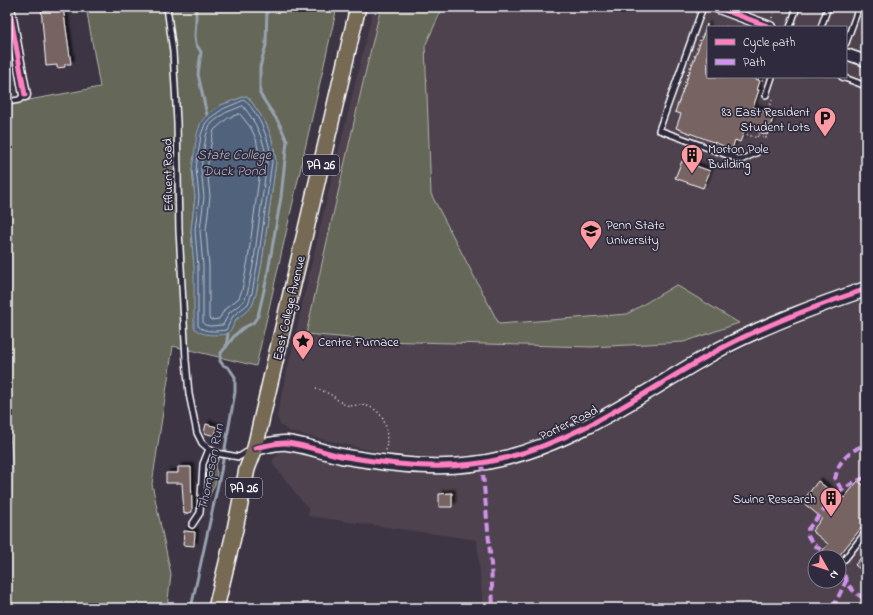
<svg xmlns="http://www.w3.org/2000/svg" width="873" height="615" viewBox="0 0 873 615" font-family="'Indie Flower',sans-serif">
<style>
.built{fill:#4e434d;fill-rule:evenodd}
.green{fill:#656859;stroke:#b2b4ac;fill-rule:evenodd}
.water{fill:#51647c;stroke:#97a2b0}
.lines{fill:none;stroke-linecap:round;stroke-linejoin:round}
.shore{stroke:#b9c1cb;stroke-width:1}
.stream{stroke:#97a2b0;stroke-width:3}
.building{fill:#766362;stroke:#fff;filter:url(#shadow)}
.lane-casing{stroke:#fff;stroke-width:8}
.street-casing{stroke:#fff;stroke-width:13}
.secondary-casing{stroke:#fff;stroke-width:17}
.primary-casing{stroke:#fff;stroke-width:18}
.path{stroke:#fff;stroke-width:1.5;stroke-dasharray:1 3;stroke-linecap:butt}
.lane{stroke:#2f2a3d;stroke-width:5}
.street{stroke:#2f2a3d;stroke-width:10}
.secondary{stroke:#2f2a3d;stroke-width:14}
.primary{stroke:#766a55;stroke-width:15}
.quiet{stroke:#d193ec;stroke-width:4;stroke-dasharray:8 4;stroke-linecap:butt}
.cycleway-casing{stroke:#2f2a3d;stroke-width:8}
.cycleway{stroke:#ff80c0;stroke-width:5}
.labels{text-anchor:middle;stroke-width:3.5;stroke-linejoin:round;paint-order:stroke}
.shield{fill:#2f2a3d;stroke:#c1bfc5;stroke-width:1}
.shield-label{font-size:12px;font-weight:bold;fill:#fff}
.poi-label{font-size:13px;fill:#fff;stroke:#2f2a3d;text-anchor:start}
.street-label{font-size:13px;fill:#fff;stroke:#2f2a3d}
.water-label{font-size:14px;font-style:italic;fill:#b1b9c4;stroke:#2f2a3d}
</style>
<defs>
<filter id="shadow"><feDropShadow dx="3.5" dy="-3.5" stdDeviation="1" flood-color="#0009"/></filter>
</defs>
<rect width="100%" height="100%" fill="#3d3544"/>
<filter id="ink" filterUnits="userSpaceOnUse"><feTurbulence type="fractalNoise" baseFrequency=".025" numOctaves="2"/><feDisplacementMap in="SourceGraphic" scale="8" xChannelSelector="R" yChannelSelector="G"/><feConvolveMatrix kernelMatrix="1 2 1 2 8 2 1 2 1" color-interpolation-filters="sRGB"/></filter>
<g filter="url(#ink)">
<!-- built -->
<g class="built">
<path d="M 374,7 L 866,7 L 866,283 L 812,300 L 771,316 L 715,345 L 587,417 L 547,436 L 502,450 L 466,457 L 424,457 L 378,452 L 291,432 L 280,425 L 277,416 L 280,402 L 322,219 ZM 708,27 L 846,27 L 846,77 L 708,77 Z"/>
<path d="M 866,299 L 866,608 L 483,608 L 477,540 L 308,516 L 309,510 L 272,463 L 274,458 L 283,451 L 293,450 L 368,468 L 408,474 L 444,474 L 476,472 L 505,467 L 530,460 L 549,454 L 569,445 L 600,430 L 710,366 L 757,341 L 805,320 ZM 815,557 L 839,557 L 839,581 L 815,581 Z"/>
</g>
<!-- green -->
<g class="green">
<path d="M 86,7 L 337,7 L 256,366 L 173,346 L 152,484 L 171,574 L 167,608 L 7,608 L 7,519 L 12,501 L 13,473 L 11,444 L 7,427 L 7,104 L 100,87 ZM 246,96 L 248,97 C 253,105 259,112 264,120 C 272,134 274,148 276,162 L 262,262 L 256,294 L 252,306 L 235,321 L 194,267 L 191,230 L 195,197 L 192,169 L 221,105 Z"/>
<polygon points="381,7 443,7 425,46 431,194 499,324 627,314 676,285 739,323 684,342 591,347 381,341 306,334 364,78"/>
<polygon points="219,458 215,467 217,473 215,484 207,501 212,459"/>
</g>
<!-- water -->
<path class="water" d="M 246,96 L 248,97 C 253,105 259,112 264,120 C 272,134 274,148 276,162 L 262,262 L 256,294 L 252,306 L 242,315 L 236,319 L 232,328 L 228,334 C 215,335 204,337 194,328 L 194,267 L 191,230 L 195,197 L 192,169 L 197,134 L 201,122 L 207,115 L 221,105 Z"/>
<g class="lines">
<!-- shore -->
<g class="shore">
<path d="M 245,100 C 261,117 269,139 272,162 L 258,261 L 252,293 L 248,304 L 233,316 L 226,330 C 217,331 205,333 198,326 L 198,267 L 195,230 L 199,197 L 196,169 L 201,135 L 205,124 L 210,118 L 223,109 Z"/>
<path d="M 243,106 C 257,123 264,140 267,162 L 254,260 L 248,291 L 244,301 L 229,313 L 223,325 L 210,326 L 205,325 L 203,323 L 203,266 L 200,230 L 204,197 L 201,169 L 206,136 L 209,127 L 213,122 L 225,113 Z"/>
<polygon points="240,114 251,128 256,139 261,163 248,260 242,290 239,298 225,309 219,319 211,320 209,318 209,266 206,230 210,196 207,169 212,138 214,130 228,118"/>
</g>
<!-- stream -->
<g class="stream">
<polyline points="196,7 196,19 195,36 196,44 201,52 198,74 207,115"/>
<polyline points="226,347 235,335 243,328 253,323 258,316 267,277 281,197 287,141 279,123 260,94 260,67 266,45 267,7"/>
<polyline points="191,608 221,471 235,392 235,377 229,368 223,365 220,361 221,353 226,347 228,334"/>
</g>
</g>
<!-- building -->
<g class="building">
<polygon points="41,7 63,7 71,64 65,64 65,67 57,68 57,65 46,66"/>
<polygon points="707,24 708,77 754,77 754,78 760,81 757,90 759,90 753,107 774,115 767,135 746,127 740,142 735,140 732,149 676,128 681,114 675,112"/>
<polygon points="682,161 710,171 703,188 675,178"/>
<polygon points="206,424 217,427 215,436 204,433"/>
<polygon points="178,467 191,467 192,512 184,514 182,483 166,483 166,473 178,473"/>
<polygon points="818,481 839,498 841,496 844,498 858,481 866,487 866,522 838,557 817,557 828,544 812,531 822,518 802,502"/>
<polygon points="452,493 452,507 439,507 439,494"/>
<polygon points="184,531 195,532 194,546 183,545"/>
<polygon points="866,551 866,574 855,565"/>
</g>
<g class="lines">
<!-- lane casing -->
<g class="lane-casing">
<g id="lane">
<polyline points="167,7 173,52 177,122 179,230 186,360 189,394 197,433 202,443 209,449 216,453 239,457 250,450"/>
<polyline points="703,7 659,130 741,160 756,153"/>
<polyline points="790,27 797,7"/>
<polyline points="821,27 828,7"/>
<polyline points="846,43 859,7"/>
<polyline points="842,77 866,86"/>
<polyline points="766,95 772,77"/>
<polyline points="7,102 19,100 25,95"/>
<polyline points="192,525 200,513 203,464 209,449"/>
<polyline points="845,559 866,532"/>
<polyline points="300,608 303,608"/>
</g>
</g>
<!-- street casing -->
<g class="street-casing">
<g id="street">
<polyline points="9,7 25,95"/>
<polyline points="716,7 770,27"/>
<polyline points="846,54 866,61"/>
</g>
</g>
<!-- secondary casing -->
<g class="secondary-casing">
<path id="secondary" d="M 255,448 C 265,446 277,442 287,443 C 305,445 323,452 341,456 C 394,465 448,472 501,459 C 582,440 649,388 720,349 C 767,324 816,306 866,289"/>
</g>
<!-- primary casing -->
<g class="primary-casing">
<polyline id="primary" points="216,608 235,529 247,469 255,448 262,417 358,7"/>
</g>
<!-- path -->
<g class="path">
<polyline points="772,18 776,7"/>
<polyline points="726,27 727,24"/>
<polyline points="861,49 866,36"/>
<polyline points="755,79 755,78 764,81"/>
<polyline points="682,90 702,34 708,35"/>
<polyline points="743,133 757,138 758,134 766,138 775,113 768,110 772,100"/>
<path d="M 316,388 C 321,390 328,393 333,396 C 337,399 340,403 346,405 C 352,407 358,404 364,405 C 388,411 388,432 386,451"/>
<polyline points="865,517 866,518"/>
</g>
<!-- lane -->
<use href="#lane" class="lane"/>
<!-- street -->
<use href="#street" class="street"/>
<!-- secondary -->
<use href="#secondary" class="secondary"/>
<!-- primary -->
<use href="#primary" class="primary"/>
<!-- quiet -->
<g class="quiet">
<polyline points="482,463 491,564 493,608"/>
<path d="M 842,490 L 835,479 C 836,475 837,470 839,466 C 844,456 856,448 866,444"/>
<polyline points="830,557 813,544 808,536 808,529 837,494 854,482 864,478 866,476"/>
<path d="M 839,564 L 841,566 C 847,583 849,591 866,599"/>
<polyline points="833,608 846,581"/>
</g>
<!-- cycleway casing -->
<g class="cycleway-casing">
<g id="cycleway">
<polyline points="9,7 25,95"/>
<polyline points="716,7 770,27"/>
<path d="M 255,448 C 265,446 277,442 287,443 C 305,445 323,452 341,456 C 394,465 448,472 501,459 C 582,440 649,388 720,349 C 767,324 816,306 866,289"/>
</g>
</g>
<!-- cycleway -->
<use href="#cycleway" class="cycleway"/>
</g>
</g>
<!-- icons -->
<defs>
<g id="parking-pin" transform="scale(1.15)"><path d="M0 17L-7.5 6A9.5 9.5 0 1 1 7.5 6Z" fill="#ff9aa2" stroke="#2f2a3d"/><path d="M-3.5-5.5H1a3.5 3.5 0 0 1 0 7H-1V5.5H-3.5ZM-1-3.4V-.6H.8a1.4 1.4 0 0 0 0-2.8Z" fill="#111"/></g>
<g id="building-pin" transform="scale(1.15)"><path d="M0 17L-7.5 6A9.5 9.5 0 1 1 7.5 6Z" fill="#ff9aa2" stroke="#2f2a3d"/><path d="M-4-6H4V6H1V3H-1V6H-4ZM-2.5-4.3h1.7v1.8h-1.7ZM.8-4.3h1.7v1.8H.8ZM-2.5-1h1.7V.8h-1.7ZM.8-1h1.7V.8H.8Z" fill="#111"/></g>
<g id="university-pin" transform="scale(1.15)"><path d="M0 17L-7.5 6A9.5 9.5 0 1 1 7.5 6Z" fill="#ff9aa2" stroke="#2f2a3d"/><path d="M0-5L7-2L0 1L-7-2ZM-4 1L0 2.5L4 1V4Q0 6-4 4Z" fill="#111"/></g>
<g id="sight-pin" transform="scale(1.15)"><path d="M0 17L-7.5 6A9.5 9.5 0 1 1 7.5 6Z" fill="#ff9aa2" stroke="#2f2a3d"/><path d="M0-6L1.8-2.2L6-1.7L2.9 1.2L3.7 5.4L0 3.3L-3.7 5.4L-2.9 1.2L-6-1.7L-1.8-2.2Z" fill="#111"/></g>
</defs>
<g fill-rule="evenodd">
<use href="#parking-pin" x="825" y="118"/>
<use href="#building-pin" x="692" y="155"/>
<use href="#university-pin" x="591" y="231"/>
<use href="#sight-pin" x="303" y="341"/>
<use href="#building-pin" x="831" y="498"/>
</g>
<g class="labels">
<!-- shield labels -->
<g class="shield">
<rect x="303" y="155" width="36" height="20" rx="3"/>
<rect x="226" y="478" width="36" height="20" rx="3"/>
</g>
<g class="shield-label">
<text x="321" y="169">PA 26</text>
<text x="244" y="492">PA 26</text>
</g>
<!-- poi labels -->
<g class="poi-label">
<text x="810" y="116" text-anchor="end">83 East Resident<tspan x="810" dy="15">Student Lots</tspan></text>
<text x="708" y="153">Morton Pole<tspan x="708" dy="15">Building</tspan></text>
<text x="606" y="229">Penn State<tspan x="606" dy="15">University</tspan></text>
<text x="318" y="346">Centre Furnace</text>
<text x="816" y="503" text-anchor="end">Swine Research</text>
</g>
<!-- street labels -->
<g class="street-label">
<text transform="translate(167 175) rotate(-91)" y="5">Effluent Road</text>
<text transform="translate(288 308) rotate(-77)" y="5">East College Avenue</text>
<text transform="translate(568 422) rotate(-26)" y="5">Porter Road</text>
</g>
<!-- water labels -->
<g class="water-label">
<text x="234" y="159">State College<tspan x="234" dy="16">Duck Pond</tspan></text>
<text transform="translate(210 467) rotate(-79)" y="5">Thompson Run</text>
</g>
</g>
<!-- margin -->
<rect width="873" height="615" fill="none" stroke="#2f2a3d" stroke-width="24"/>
<rect x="12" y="12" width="849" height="591" fill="none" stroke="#fff" stroke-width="1.5" filter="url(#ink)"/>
<!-- legend -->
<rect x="707" y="26" width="140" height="52" fill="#2f2a3d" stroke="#827f8b"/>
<rect x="715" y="39" width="20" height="6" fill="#ff80c0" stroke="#827f8b"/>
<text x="743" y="46" font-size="12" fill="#ffffff">Cycle path</text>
<rect x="715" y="59" width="20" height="6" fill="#d193ec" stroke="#827f8b"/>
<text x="743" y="66" font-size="12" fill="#ffffff">Path</text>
<!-- north arrow -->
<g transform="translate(827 569) rotate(129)"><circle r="19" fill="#2f2a3d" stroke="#827f8b"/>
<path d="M0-3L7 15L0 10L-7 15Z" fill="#ff9aa2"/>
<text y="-6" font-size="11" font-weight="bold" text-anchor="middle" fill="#ffffff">N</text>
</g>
</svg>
